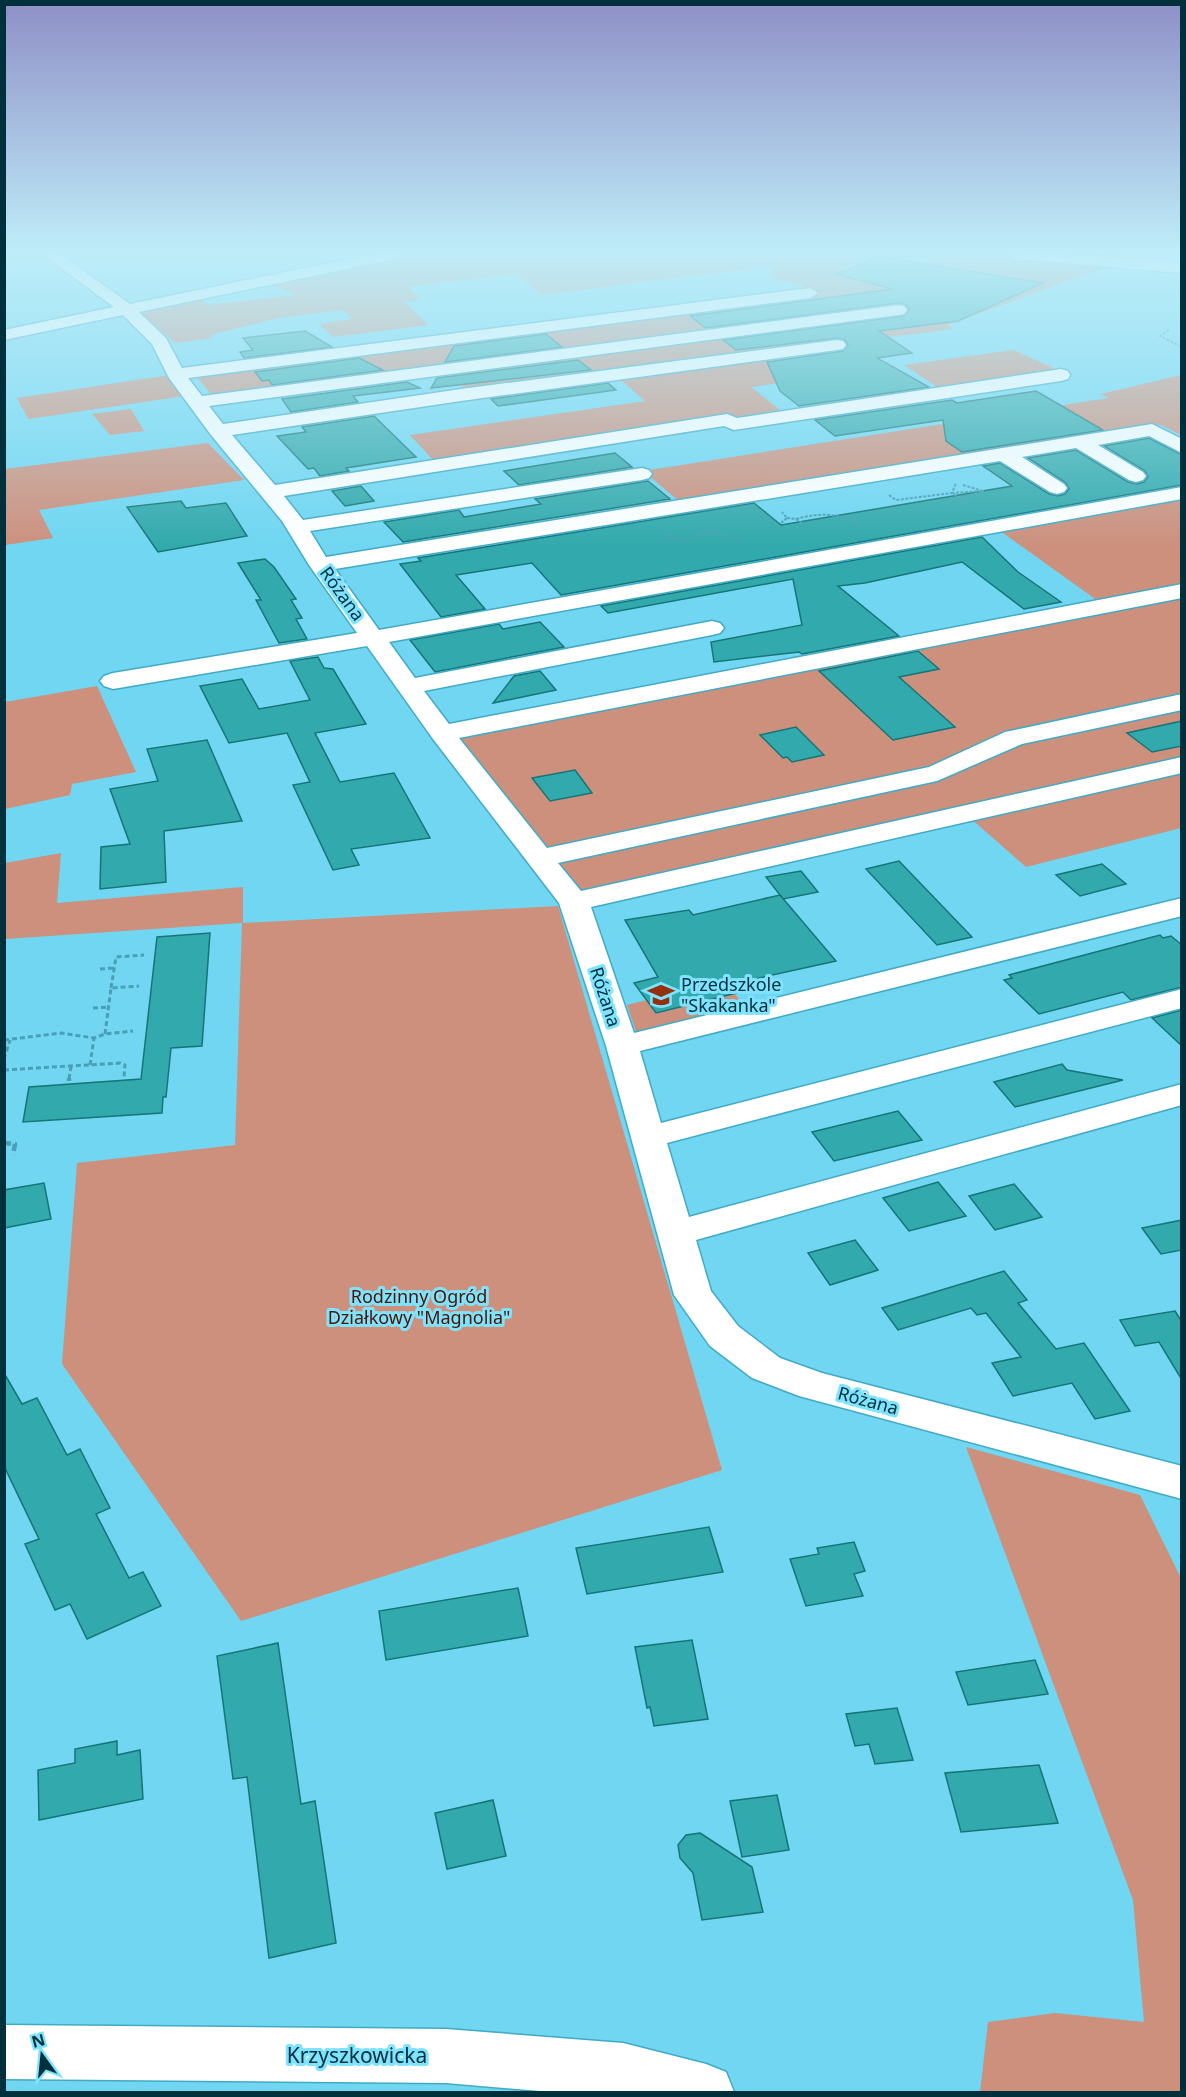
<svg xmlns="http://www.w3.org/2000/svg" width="1186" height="2097" viewBox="0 0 1186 2097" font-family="'Noto Sans',sans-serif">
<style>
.green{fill:#cd907d}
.building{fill:#32a9ac;stroke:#167577;stroke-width:1.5}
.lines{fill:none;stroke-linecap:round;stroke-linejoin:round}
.minor-casing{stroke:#41aac5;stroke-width:3}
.major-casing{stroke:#fff;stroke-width:3}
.path-far2{stroke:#4b9fb5;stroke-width:2;stroke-dasharray:3 1.5;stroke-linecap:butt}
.path-far1{stroke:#4b9fb5;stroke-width:3;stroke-dasharray:5 3;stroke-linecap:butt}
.path{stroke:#4b9fb5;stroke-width:4.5;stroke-dasharray:7 4;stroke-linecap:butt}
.minor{fill:#fff;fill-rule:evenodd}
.major{fill:#d8ddfa;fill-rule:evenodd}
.labels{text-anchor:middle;stroke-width:6;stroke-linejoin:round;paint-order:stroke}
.street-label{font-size:18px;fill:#00303b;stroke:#7ee3ff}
.poi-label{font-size:18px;fill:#00303b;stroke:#7ee3ff;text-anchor:start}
.park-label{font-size:18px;fill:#4f1300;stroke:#7ee3ff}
.near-street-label{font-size:21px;fill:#00303b;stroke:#7ee3ff}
</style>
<rect width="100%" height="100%" fill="#70d6f1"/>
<!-- green -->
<g class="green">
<polygon points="415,254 833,254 859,260 855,262 897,273 947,254 984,254 1107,267 947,325 953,329 468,392 447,372 214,398 192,371 815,290 770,277 772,266 542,295 516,274 408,287 420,299 404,302 429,325 333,337 319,324 353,319 342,310 278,318 210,335 212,338 175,343 140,312 200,299 208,305 297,295 269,284"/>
<polygon points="1013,350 1063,372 943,391 904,365"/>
<polygon points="771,355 808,379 751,387 780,410 435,462 410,435 645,401 616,376"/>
<polygon points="169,375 185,396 28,419 17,398"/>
<polygon points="1181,375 1181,435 1161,425 680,502 643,471 1108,398 1101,394"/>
<polygon points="131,409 144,431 110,435 92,414"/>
<polygon points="208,443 244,480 39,510 53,538 5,545 5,469"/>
<polygon points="1181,497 1181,585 1098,601 999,530"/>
<polygon points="1181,596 1181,828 1026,867 961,810 583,896 490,780 457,734"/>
<polygon points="97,686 136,772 72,784 70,795 5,809 5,702"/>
<polygon points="61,853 57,903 243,887 243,923 558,906 722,1470 241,1621 62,1364 77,1163 235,1145 242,923 5,939 5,863"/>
<polygon points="735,994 748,1010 638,1037 627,1005 647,1000 656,1013"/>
<polygon points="966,1447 1140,1495 1181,1578 1181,2092 980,2092 988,2022 1055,2013 1144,2022 1133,1900"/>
</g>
<!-- building -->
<g class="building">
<polygon points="883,257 1043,283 958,321 879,331 912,353 877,358 929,387 799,406 780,391 767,362 843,351 848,345 845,340 837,338 736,350 723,340 904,316 909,310 906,305 898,303 706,328 690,316 893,289 834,274"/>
<polygon points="305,331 332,347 244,358 240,352 253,350 243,338"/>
<polygon points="546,334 562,347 445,362 454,346"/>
<polygon points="359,358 383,370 272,385 269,380 262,381 255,372"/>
<polygon points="578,360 591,370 431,388 437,378"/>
<polygon points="407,382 420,388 353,396 358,402 291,412 282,399"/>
<polygon points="608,383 616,390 498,406 491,399"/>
<polygon points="1036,391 1103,430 962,452 946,441 943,420 835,436 815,420 952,400 957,403"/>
<polygon points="374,416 416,457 346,468 349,471 320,476 314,468 308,469 277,436 306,432 302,427"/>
<polygon points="1149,438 1182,455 1182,485 561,595 532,563 456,575 485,609 441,617 400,564 421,561 418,558 754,503 781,525 1012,486 983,466 1000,463 1049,494 1058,496 1065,494 1069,489 1066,483 1028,458 1076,450 1128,482 1137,484 1144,482 1148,477 1145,471 1104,446"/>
<polygon points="615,453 632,467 519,485 504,471"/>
<polygon points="648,481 670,499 403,542 384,522 459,510 464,517 541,504 535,499"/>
<polygon points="361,486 374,501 345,506 332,491"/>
<polygon points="181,501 186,508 226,503 247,536 158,552 127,507"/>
<polygon points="982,537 1018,572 1061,602 1024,609 962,562 865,583 838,586 899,636 802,654 799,652 714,662 711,642 802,625 793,579 608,613 601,606"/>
<polygon points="265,559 274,567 296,599 291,600 302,618 296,619 307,639 279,643 256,600 261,600 238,563"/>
<polygon points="540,622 564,647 435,672 410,640 499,624 503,629"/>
<polygon points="918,651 939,669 899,677 955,727 893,740 819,671"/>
<polygon points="318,657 324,668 333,669 366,724 315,733 340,782 394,773 430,838 351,849 359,865 333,870 293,785 310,782 287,733 229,743 200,686 242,679 259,709 310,700 290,661"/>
<polygon points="540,671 556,690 493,703 514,676"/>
<polygon points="1182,721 1182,746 1152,752 1127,733"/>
<polygon points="796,727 824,755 792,762 787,757 783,758 760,735"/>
<polygon points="207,740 242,821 164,831 166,882 100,889 101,847 130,844 110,789 158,781 147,749"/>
<polygon points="575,770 592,793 550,801 532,778"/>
<polygon points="899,861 972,937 937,945 866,869"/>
<polygon points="1102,864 1126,884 1080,896 1056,875"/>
<polygon points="801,871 818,892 783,899 766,877"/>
<polygon points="780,895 836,961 750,980 757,988 656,1013 634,983 658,977 625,920 689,910 693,915"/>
<polygon points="210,933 202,1046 171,1048 166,1097 163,1097 162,1113 23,1122 29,1087 141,1079 157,937"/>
<polygon points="1160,935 1163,938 1171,936 1182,945 1182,987 1131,1000 1123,992 1039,1014 1004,980 1012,978 1009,975"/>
<polygon points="1182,1010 1182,1046 1152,1018"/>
<polygon points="1062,1064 1067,1070 1123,1080 1015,1107 994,1082"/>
<polygon points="898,1111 922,1140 834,1161 812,1132"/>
<polygon points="938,1182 966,1216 909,1231 883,1198"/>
<polygon points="44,1183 51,1219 4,1228 4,1190"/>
<polygon points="1014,1184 1042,1217 995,1230 969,1196"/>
<polygon points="1182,1220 1182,1250 1161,1254 1142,1228"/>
<polygon points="855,1240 878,1270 830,1285 808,1253"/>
<polygon points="1004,1271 1027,1300 1018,1303 1056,1349 1084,1343 1130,1411 1095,1419 1072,1383 1013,1396 992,1363 1021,1357 986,1313 977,1315 971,1308 898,1330 882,1308"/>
<polygon points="1175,1311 1182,1322 1182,1380 1159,1342 1135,1346 1120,1320"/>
<polygon points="4,1373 22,1404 37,1398 67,1455 80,1449 110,1508 96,1514 129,1578 143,1572 161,1606 87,1639 70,1604 55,1610 25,1544 39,1539 4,1466"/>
<polygon points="709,1527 723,1572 587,1594 576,1548"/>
<polygon points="854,1542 865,1571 854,1574 863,1596 806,1606 790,1559 819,1554 817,1548"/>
<polygon points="518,1588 528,1636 386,1660 379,1611"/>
<polygon points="692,1640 708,1719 654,1726 650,1707 647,1708 635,1647"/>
<polygon points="278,1643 301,1804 315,1801 336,1943 269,1958 247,1777 233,1779 217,1656"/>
<polygon points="1035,1660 1048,1694 968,1705 956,1672"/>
<polygon points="897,1708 913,1760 875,1764 869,1744 855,1746 846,1714"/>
<polygon points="117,1741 117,1755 140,1750 143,1799 39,1820 38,1770 75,1763 75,1749"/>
<polygon points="1039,1765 1058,1823 961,1832 945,1773"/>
<polygon points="777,1795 789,1850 742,1857 730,1801"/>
<polygon points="493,1800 506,1856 447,1869 435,1813"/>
<polygon points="700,1833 752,1867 763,1912 702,1920 693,1873 680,1858 678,1845 686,1835"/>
</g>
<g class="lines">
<!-- minor casing -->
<g class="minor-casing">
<g id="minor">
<polygon points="42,254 60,254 130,304 373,254 403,254 395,259 139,312 166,338 182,368 810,288 818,293 810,298 188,378 202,396 898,305 904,306 907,310 904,314 898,315 209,406 223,424 461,389 837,340 843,341 846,345 843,349 837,350 461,401 232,435 275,485 727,414 737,418 1061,369 1068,371 1070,375 1068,379 1061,381 734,430 724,426 284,496 303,520 642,468 649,470 652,474 649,478 642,480 310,531 326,557 1152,424 1182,439 1182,453 1149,436 1098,445 1143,472 1146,476 1143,480 1136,482 1129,480 1076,448 1022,457 1064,484 1067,488 1064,492 1057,494 1050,492 1000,461 335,569 379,630 1182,487 1182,499 389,642 415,678 712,621 720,623 724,628 720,633 712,635 424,691 449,724 1182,584 1182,598 459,738 547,848 929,767 1005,732 1182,694 1182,710 1022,744 937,781 558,863 581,891 1182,757 1182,773 591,907 634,1033 1182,898 1182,916 640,1051 661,1123 1182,989 1182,1008 667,1143 689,1217 1182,1084 1182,1105 696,1240 711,1291 738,1326 780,1358 822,1373 1182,1466 1182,1499 799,1396 752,1378 710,1346 674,1295 606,1046 559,903 433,739 367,646 113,689 104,686 100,681 104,676 113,673 357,633 309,565 282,521 211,435 169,378 152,344 123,315 4,340 4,330 114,307"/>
<polygon points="1007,254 1069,254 1182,263 1182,273 1015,259"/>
<polygon points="4,2025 446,2029 623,2043 706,2064 726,2072 734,2092 552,2092 446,2083 4,2079"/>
</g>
</g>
<!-- major casing -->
<g class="major-casing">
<polygon id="major" points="1120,254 1182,254 1182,262 1128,259"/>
</g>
<!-- path-far2 -->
<g class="path-far2">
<polyline points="1169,330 1160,336 1182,347"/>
<polyline points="963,485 983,491 952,493 971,505"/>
<polyline points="889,495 896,500 952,493 956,483"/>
<polyline points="787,518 796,519 802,523"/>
<path d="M 796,519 C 822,512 838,513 861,526"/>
<polyline points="781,523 787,518 782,512"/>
<path d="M 666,530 L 672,537 L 683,542 C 703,528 725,530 744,545"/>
<polyline points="663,544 672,537"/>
</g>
<!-- path-far1 -->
<g class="path-far1">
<polyline points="100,969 114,968"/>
<polyline points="111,988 116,957 144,955"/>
<polyline points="93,1008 108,1007"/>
<polyline points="105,1034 111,988 139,986"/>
<polyline points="4,1040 61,1033 94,1038 105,1034 133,1031"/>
<polyline points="4,1059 10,1040"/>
<polyline points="90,1065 94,1038"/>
<polyline points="4,1070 120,1063 125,1065 124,1077"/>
<polyline points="69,1079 71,1066"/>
</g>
<!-- path -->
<g class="path">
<polyline points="69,1081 69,1078"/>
<polyline points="4,1143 15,1144 13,1155"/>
</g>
<!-- minor -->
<use href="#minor" class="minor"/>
<!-- major -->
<use href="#major" class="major"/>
</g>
<!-- sky -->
<linearGradient id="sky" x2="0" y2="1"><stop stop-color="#8e8fc6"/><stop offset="0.46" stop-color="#bfedf9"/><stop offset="1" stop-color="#bfedf9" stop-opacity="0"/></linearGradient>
<rect width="1186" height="547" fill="url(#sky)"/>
<!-- icons -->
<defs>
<g id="school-bare" transform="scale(2.07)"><path d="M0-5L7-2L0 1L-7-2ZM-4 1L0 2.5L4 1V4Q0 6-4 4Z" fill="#96300a" stroke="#7ee3ff" stroke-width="2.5" paint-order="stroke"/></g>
</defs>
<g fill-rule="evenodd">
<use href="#school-bare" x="661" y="995"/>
</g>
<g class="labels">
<!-- street labels -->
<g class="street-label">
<text transform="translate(342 594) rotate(54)" y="6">Różana</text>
<text transform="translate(605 997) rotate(72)" y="6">Różana</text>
<text transform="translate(868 1401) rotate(15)" y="6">Różana</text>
</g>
<!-- poi labels -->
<g class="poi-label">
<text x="681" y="991">Przedszkole<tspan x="681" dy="21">"Skakanka"</tspan></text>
</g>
<!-- park labels -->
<g class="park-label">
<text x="419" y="1303">Rodzinny Ogród<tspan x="419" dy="21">Działkowy "Magnolia"</tspan></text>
</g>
<!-- near-street labels -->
<g class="near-street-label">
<text x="357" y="2063">Krzyszkowicka</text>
</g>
</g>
<!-- border -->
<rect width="1186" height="2097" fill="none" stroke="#00303b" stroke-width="12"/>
<!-- north arrow -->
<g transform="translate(42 2055) rotate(345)" stroke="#7ee3ff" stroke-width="4.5" paint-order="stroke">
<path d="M0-4.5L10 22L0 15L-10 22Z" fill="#00303b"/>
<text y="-9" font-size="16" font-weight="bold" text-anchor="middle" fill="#00303b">N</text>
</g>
</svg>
